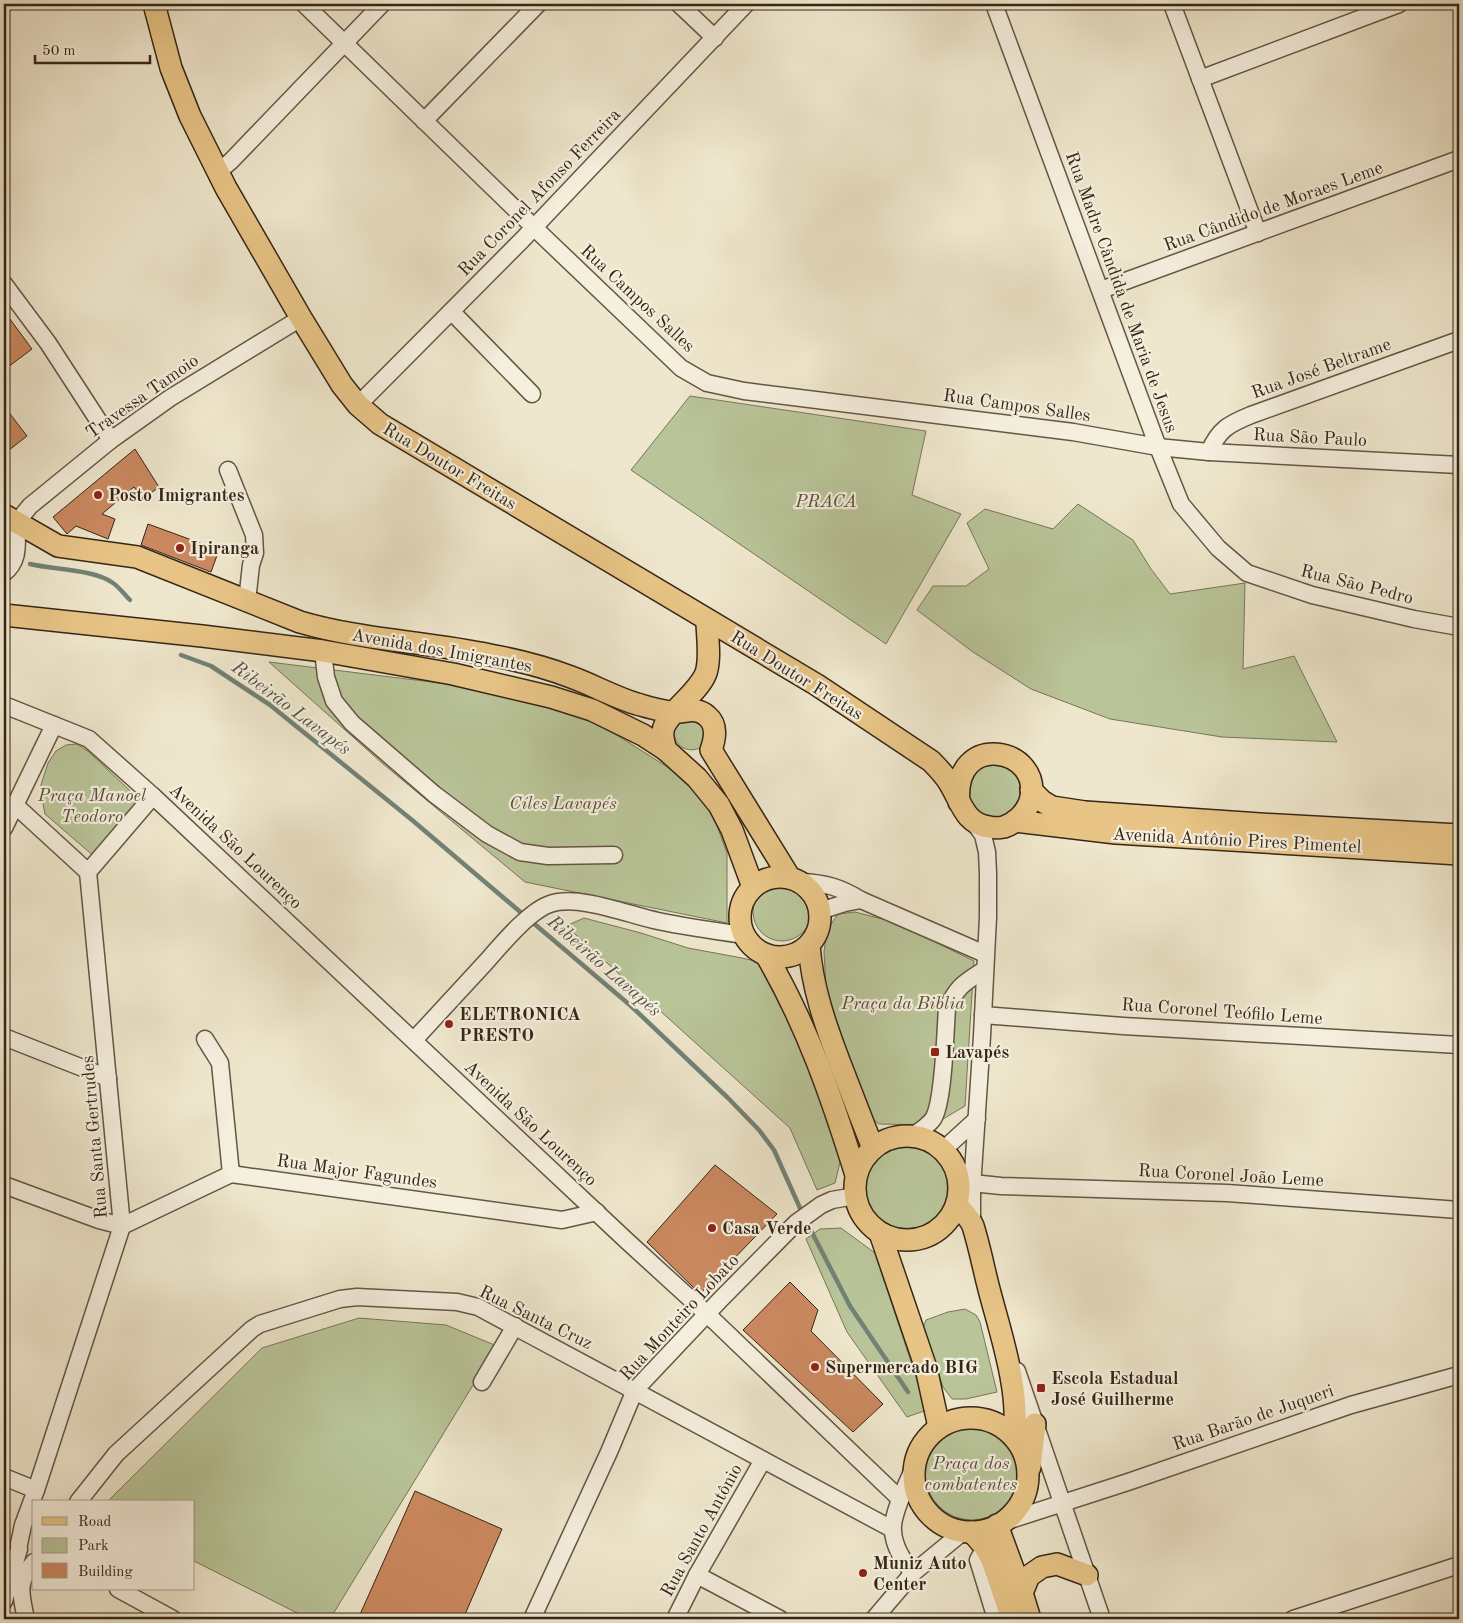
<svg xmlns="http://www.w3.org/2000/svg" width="1463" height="1623" viewBox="0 0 1463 1623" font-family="'Old Standard TT',serif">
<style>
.green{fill:#b9c599;stroke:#777658}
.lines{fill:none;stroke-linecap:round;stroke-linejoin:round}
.stream{stroke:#728276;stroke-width:4.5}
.building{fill:#cb8960;stroke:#352616}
.minor-casing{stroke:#645644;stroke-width:19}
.major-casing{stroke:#352616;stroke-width:24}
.minor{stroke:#f5efde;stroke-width:16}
.major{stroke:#e8c486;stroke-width:21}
.poi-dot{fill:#8f2418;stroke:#f5efde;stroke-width:2}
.labels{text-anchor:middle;stroke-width:4.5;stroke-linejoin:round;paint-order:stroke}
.street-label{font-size:18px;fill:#352616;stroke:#f5efde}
.poi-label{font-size:18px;font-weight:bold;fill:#352616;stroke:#f5efde;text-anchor:start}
.park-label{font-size:18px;font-style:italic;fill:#564e37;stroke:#f5efde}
.water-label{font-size:19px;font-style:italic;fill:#535446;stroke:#f5efde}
</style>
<rect width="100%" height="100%" fill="#efe7cd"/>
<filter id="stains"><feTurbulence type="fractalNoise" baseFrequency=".004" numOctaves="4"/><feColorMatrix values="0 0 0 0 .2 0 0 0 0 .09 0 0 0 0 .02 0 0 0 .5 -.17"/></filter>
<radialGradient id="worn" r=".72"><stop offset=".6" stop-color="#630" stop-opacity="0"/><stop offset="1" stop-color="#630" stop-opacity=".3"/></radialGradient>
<!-- green -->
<g class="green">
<polygon points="690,396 926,431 912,495 961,514 886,644 631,470"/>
<polygon points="1078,504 1133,540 1151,569 1170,594 1245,583 1243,669 1294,656 1337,742 1222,737 1110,719 1031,689 973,652 917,610 933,586 966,586 989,569 967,523 985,509 1053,529"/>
<polygon points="269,662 505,691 601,725 680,775 712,812 727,853 727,923 525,882 382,763"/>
<path d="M 704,717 L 705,745 C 687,758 668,743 676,722 Z"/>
<polygon points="77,744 89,752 143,803 96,858 45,814 40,788 48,763 56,751 66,745"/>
<path d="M 983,764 L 1009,766 C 1013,770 1019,775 1020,781 C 1025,799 1013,819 993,817 C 973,815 963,795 970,777 C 972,773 979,768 983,764 Z"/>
<circle cx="782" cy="912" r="29"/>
<polygon points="855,912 894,922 974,961 965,1106 933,1125 879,1124 866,1114 826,987 824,952 827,930 838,914"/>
<polygon points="584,918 641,933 688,948 742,958 759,962 793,1005 842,1154 835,1183 817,1190 790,1128 566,926"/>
<circle cx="907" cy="1189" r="44"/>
<polygon points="841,1228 875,1253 927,1410 907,1417 847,1332 806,1239 820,1229"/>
<polygon points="965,1309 976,1315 980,1322 997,1392 966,1399 952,1399 943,1387 923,1328 926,1320 948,1312"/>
<polygon points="359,1318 446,1325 497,1346 330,1619 309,1619 194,1561 194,1502 107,1502 262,1348"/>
<circle cx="972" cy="1473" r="47"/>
</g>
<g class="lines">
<!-- stream -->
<g class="stream">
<path d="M 30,564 C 54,570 94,569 113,583 C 119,587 124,594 130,600"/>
<polyline points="181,655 211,666 270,705 412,820 631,1006 728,1098 759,1130 774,1150 804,1217 850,1306 908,1392"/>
</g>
</g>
<!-- building -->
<g class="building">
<polygon points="4,311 32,349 4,370"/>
<polygon points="4,406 27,436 4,454"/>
<polygon points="135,449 159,487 143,499 134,487 102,514 115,519 108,539 76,526 67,534 53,517"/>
<polygon points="148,524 219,550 211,572 141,545"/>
<polygon points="715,1165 777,1214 700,1294 647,1242"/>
<polygon points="790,1282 818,1310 811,1331 883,1404 853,1432 743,1330"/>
<polygon points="415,1491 502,1529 463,1619 358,1619"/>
</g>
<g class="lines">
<!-- minor casing -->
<g class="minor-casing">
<g id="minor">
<polyline points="304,4 545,238 681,368 707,383 744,391 1073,432 1158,447 1209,452 1459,465"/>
<polyline points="679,4 715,38"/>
<polyline points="994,4 1158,447 1181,504 1218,548 1247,573 1312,595 1414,619 1459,627"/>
<polyline points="1172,4 1258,233"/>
<polyline points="1200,79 1399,4"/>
<polyline points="424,121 538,4"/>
<polyline points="218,172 231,161 382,4"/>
<polyline points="4,284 48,343 111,440"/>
<polyline points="1101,290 1459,159"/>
<polyline points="452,312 532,394"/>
<polyline points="358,405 522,240 746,4"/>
<path d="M 1209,452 C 1219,429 1229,424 1251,415 L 1459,340"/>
<polyline points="228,470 254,535 255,553 251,565 247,601"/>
<path d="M 4,573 C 21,560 16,541 17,522 L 30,506 L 111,440 L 170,398 L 301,318"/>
<polyline points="323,651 326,677 334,701 352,723 434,794 487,834 520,852 548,856 614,855"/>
<polyline points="4,705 89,739 153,796 627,1241 707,1314 900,1499"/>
<polyline points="15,805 88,872"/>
<polyline points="4,828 54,725"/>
<path d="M 801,882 C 825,883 840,887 861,900 L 985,954"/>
<polyline points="820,911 845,903 861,900"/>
<polyline points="983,1015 1123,1026 1459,1045"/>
<polyline points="4,1037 108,1078"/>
<polyline points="205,1039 220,1063 231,1174"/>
<path d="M 414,1040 C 438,1014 462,988 486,962 C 501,945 529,911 550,904 C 579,894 629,915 658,921 C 686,927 715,931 744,935"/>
<path d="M 912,1136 C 920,1131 927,1127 933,1119 C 944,1102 945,1033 947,1009 C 957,986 964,983 984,970"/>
<polyline points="943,1150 977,1119"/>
<polyline points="951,1161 972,1183 1001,1186 1227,1193 1459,1210"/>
<polyline points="4,1185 99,1220 122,1226 231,1174 562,1220 597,1212"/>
<polyline points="972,1224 972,1188 982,1036 988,917 988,873 987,852 983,835 973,821"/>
<polyline points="1017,1371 1102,1619"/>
<polyline points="482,1382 515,1326"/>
<polyline points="4,1477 36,1490"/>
<polyline points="78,1502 116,1454 252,1329 260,1324 340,1299 357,1297 457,1302 478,1307 892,1529"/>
<polyline points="1004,1522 1128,1482 1351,1405 1459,1375"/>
<polyline points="19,1544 23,1525 36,1490 122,1226 88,872 153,796"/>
<polyline points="985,1547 978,1560 996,1619"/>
<path d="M 913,1573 C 903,1561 894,1547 893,1531 C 891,1515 909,1479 916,1463"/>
<polyline points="697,1575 780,1619"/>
<polyline points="118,1589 173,1619"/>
<polyline points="4,1601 19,1549"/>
<path d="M 26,1619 C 21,1594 16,1583 34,1562"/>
<polyline points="532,1619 609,1452 635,1390 720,1300 796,1223 821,1205 832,1200 855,1196"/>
<polyline points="675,1619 697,1575 763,1460"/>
<polyline points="874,1619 913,1573 964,1531"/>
<polyline points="1293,1619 1459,1565"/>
</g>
</g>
<!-- major casing -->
<g class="major-casing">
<g id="major">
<path d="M 154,4 L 171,68 L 190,116 L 226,188 L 301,318 L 342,385 L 358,405 L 380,424 L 817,685 L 931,761 C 938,768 945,775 950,784 C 961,802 965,824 989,827 C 994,828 999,828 1004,827 C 1016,823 1026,813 1030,801 C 1045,747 952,730 959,802"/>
<path d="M 4,515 L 58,546 L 137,557 L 300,622 C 361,640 428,642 490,655 C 517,660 545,667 571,677 C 593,685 614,697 637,704 C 648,707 664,712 674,712 C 685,713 696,706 707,716 C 718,725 715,739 711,750 L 790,878"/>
<polyline points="4,615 202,636 323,651 453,674 551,697 592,710 643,735 666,750 697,778 719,805 732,830 753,887"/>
<path d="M 666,750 C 664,744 662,738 663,731 C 665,714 698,694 706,673 C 711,658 707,636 707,620"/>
<polyline points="1031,790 1042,801 1052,807 1085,812 1260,824 1459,835"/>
<polyline points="1015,821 1116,833 1459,854"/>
<circle cx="780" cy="917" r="40"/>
<path d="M 809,945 C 812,988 826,1027 841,1066 C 852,1094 862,1121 873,1148"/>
<path d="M 766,955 C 807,1025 832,1098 856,1175"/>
<circle cx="907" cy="1188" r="52"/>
<path d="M 957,1205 C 962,1211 970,1218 973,1226 C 980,1248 984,1271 990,1293 C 1000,1331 1022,1398 1013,1436"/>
<polyline points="880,1233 926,1368 939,1427"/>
<circle cx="971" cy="1475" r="57"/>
<polyline points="1030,1467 1035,1424"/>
<polyline points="997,1525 1022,1593 1030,1619"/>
<polyline points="972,1532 985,1547 992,1560 1012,1619"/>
<polyline points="1022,1593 1029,1576 1042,1567 1057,1564 1087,1575"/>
</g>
</g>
<!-- minor -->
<use href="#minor" class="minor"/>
<!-- major -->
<use href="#major" class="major"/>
</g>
<!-- markers -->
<g class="poi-dot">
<circle cx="98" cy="495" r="5"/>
<circle cx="180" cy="548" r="5"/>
<circle cx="449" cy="1024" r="5"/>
<rect x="930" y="1047" width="10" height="10" rx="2.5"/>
<circle cx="712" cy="1228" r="5"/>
<circle cx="815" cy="1367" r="5"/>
<rect x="1036" y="1383" width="10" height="10" rx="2.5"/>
<circle cx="863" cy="1573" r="5"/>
</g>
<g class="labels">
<!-- street labels -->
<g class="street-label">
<text transform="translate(539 192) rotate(-46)" y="6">Rua Coronel Afonso Ferreira</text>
<text transform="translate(1273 206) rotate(-20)" y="6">Rua Cândido de Moraes Leme</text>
<text transform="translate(1122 292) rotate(70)" y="6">Rua Madre Cândida de Maria de Jesus</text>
<text transform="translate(638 298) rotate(43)" y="6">Rua Campos Salles</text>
<text transform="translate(1321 368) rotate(-20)" y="6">Rua José Beltrame</text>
<text transform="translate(142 396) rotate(-35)" y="6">Travessa Tamoio</text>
<text transform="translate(1017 405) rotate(8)" y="6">Rua Campos Salles</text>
<text transform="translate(1310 437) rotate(3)" y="6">Rua São Paulo</text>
<text transform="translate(450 466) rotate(31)" y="6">Rua Doutor Freitas</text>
<text transform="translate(1357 584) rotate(14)" y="6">Rua São Pedro</text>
<text transform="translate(442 650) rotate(10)" y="6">Avenida dos Imigrantes</text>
<text transform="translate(797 675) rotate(32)" y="6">Rua Doutor Freitas</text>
<text transform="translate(1237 840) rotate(3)" y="6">Avenida Antônio Pires Pimentel</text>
<text transform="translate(236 846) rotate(43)" y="6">Avenida São Lourenço</text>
<text transform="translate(1222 1011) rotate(4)" y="6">Rua Coronel Teófilo Leme</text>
<text transform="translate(531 1123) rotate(43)" y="6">Avenida São Lourenço</text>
<text transform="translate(94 1137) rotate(-95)" y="6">Rua Santa Gertrudes</text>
<text transform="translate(357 1171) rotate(8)" y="6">Rua Major Fagundes</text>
<text transform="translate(1231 1175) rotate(3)" y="6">Rua Coronel João Leme</text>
<text transform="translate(536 1317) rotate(26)" y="6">Rua Santa Cruz</text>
<text transform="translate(679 1317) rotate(-47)" y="6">Rua Monteiro Lobato</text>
<text transform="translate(1253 1417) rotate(-19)" y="6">Rua Barão de Juqueri</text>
<text transform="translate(701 1530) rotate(-61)" y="6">Rua Santo Antônio</text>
</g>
<!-- poi labels -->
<g class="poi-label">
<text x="108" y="501">Posto Imigrantes</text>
<text x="190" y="554">Ipiranga</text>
<text x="459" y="1020">ELETRONICA<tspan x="459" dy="21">PRESTO</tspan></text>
<text x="945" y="1058">Lavapés</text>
<text x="722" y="1234">Casa Verde</text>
<text x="825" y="1373">Supermercado BIG</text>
<text x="1051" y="1384">Escola Estadual<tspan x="1051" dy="21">José Guilherme</tspan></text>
<text x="873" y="1569">Muniz Auto<tspan x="873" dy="21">Center</tspan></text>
</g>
<!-- park labels -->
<g class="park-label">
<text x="826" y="507">PRACA</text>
<text x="92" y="801">Praça Manoel<tspan x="92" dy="21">Teodoro</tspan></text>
<text x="563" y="809">Cíles Lavapés</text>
<text x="903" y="1009">Praça da Biblia</text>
<text x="971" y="1469">Praça dos<tspan x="971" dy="21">combatentes</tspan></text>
</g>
<!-- water labels -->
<g class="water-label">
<text transform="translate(292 707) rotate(37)" y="7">Ribeirão Lavapés</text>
<text transform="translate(605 965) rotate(41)" y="7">Ribeirão Lavapés</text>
</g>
</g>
<!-- margin -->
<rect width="1463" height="1623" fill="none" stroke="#efe7cd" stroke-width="20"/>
<rect x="5" y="5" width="1453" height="1613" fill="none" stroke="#352616" stroke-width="2.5"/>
<rect x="10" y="10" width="1443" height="1603" fill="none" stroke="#352616"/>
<!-- legend -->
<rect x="32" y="1500" width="162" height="90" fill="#f5efde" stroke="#a89f8e"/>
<rect x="42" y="1517" width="25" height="8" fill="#e8c486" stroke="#a89f8e"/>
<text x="78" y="1526" font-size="15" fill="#352616">Road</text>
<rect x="42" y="1538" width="25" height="15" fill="#b9c599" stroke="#a89f8e"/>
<text x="78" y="1550" font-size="15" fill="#352616">Park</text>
<rect x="42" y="1563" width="25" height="15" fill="#cb8960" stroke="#a89f8e"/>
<text x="78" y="1576" font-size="15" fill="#352616">Building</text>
<!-- scale -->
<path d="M35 55v8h115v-8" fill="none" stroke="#352616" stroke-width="2.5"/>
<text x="42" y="55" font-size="15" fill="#352616" stroke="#f5efde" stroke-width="4" paint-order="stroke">50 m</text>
<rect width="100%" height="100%" filter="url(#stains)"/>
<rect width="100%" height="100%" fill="url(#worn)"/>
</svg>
